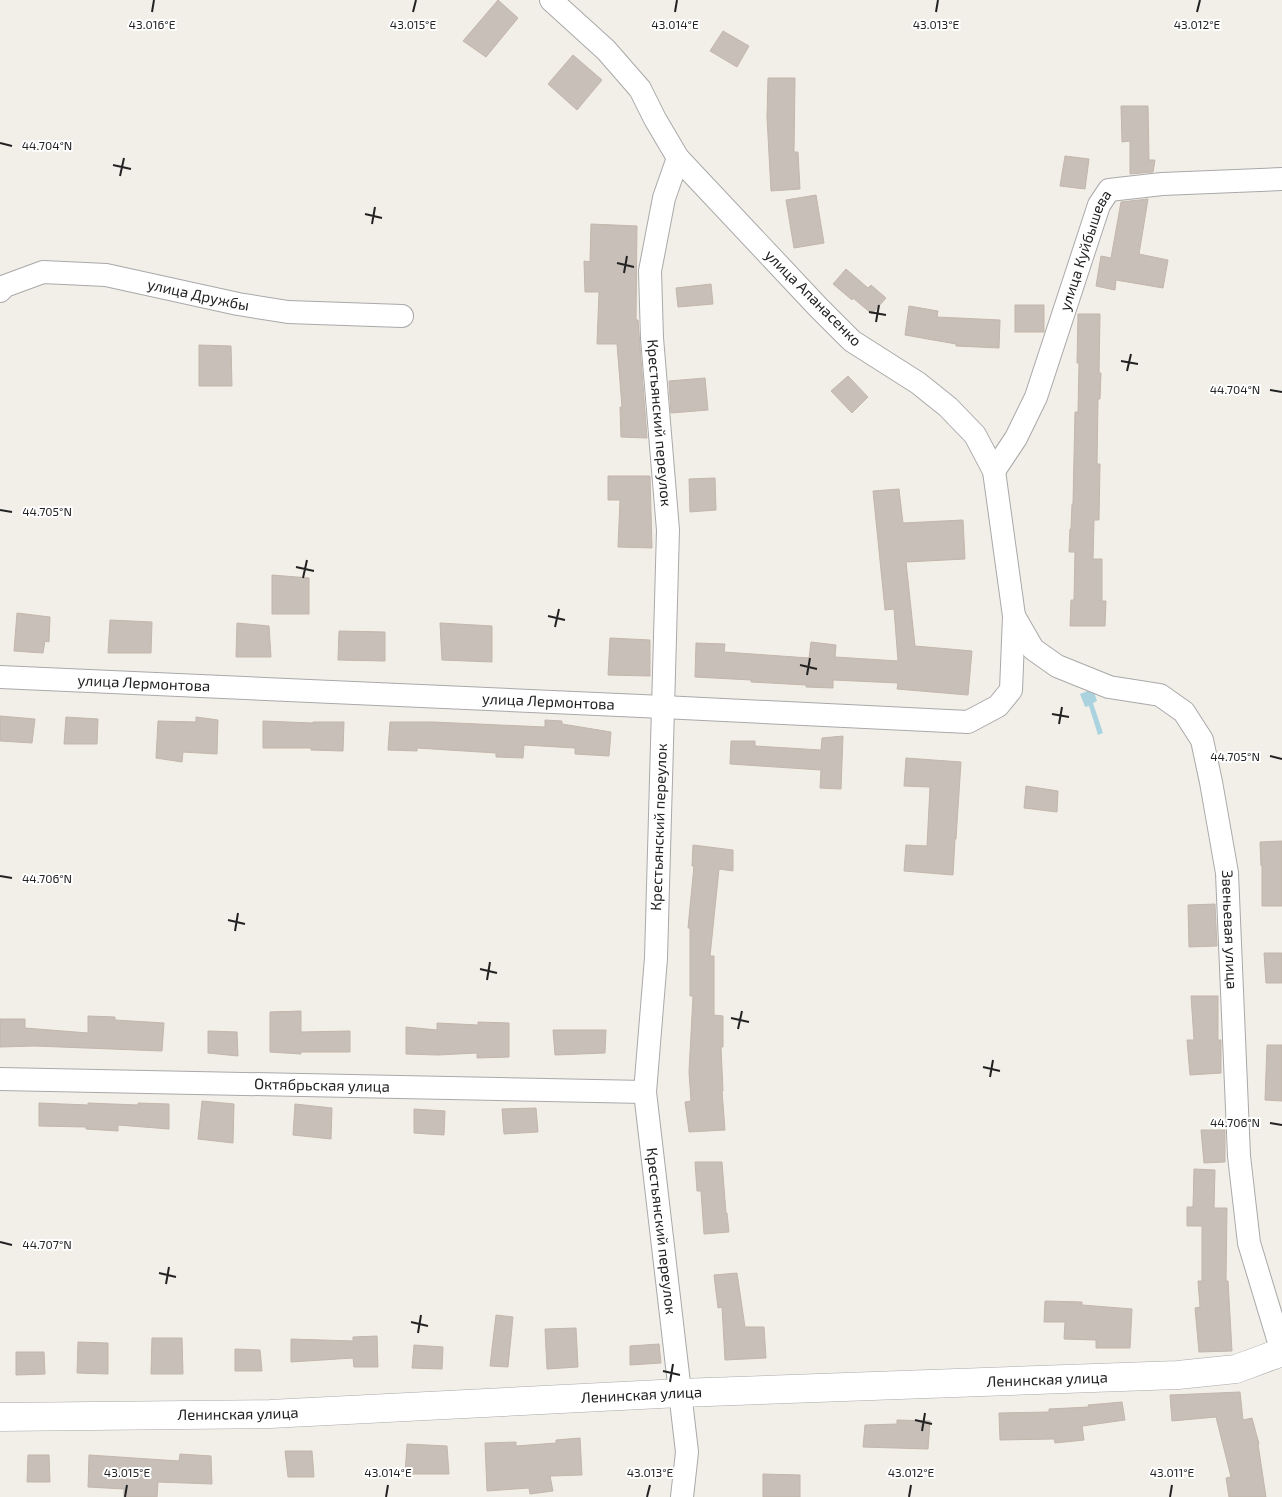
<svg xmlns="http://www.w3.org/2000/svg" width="1282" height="1497" viewBox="0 0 1282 1497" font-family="'Exo 2',sans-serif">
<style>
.water{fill:#aad3df}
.building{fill:#c7bfb8;stroke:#c4b6ab}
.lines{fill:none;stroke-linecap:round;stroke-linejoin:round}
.minor-casing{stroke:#a9a9a9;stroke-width:24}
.tertiary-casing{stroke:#a9a9a9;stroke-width:29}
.minor{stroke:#fff;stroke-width:22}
.tertiary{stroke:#fff;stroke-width:28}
.ticks{fill:none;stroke:#222;stroke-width:2}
.labels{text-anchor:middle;stroke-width:4;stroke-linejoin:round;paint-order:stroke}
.street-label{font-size:15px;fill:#222;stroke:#fff}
.ticks-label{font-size:12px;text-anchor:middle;fill:#222;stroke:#fff;stroke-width:4;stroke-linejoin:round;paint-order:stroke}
</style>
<rect width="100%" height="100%" fill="#f2efe9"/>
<!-- water -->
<polygon class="water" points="1093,689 1097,701 1093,703 1103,733 1098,735 1089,706 1085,707 1080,694"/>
<!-- building -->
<g class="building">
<polygon points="498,0 518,18 486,57 463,41"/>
<polygon points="723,31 749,46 737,67 710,51"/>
<polygon points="573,55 602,80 577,110 548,84"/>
<polygon points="768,78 795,78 794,152 798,152 800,189 771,191 767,117"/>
<polygon points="1121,106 1148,106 1149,160 1155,160 1153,172 1130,174 1130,141 1122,142"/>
<polygon points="1065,156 1089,159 1085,189 1060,186"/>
<polygon points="816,195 824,243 794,248 786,200"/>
<polygon points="1148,199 1139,254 1168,260 1163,288 1116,280 1115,290 1096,286 1101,256 1111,258 1121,202"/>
<polygon points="591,224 637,226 636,320 638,320 647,438 621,437 620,407 622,407 617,344 597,344 599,292 585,292 584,261 590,262"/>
<polygon points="846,269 868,288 871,285 886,298 872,314 853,298 852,300 833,284"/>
<polygon points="711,284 713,304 678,307 676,288"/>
<rect x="1015" y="305" width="29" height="27"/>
<polygon points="909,306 938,311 937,317 1000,320 999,348 956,346 956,344 905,335"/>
<polygon points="1078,314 1100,314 1099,373 1101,373 1100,399 1098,399 1097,464 1100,464 1099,520 1094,520 1093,559 1102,559 1102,601 1106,601 1105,626 1070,626 1071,600 1074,600 1075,552 1069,552 1070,529 1071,529 1072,504 1073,504 1075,412 1078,412 1079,363 1077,363"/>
<polygon points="199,345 231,346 232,386 199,386"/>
<polygon points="848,376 868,397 852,413 831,391"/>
<polygon points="705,378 708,410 671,413 669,381"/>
<polygon points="608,476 650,476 652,548 618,547 620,500 608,500"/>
<polygon points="715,478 716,510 690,512 689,479"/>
<polygon points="899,489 903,523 963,520 965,559 906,562 915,646 972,651 968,695 897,689 898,683 833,680 833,688 806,687 806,685 751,682 751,680 695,677 696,643 725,644 724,652 809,658 811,642 836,645 835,657 898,661 894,609 885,610 873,491"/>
<polygon points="272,575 309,578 309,614 272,614"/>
<polygon points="17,613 50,617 49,642 45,641 43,653 14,651"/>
<polygon points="110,620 152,622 151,653 108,653"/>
<polygon points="237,623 269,626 271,657 236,657"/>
<polygon points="440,623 492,626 492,662 442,660"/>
<polygon points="339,631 385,632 385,661 338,660"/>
<polygon points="610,638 650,640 650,676 608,675"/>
<polygon points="0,716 35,719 32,743 0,741"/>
<polygon points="66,717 98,719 97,744 64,744"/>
<polygon points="196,717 218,720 217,754 183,752 182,762 156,758 158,721 196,722"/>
<polygon points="545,720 562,721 562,724 611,732 609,756 575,754 575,748 524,745 523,758 496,757 496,753 417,748 417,751 388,750 390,722 433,722 545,727"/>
<polygon points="263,721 313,723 313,722 344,722 343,751 311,750 311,748 263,748"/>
<polygon points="843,736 841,789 820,788 821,770 730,764 731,741 755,741 755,746 821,750 822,738"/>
<polygon points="906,758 961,762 956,839 955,839 953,875 904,871 906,845 927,846 930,787 904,786"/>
<polygon points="1026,786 1058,791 1057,812 1024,808"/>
<polygon points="1282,841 1282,906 1262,906 1262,865 1261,866 1260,842"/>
<polygon points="693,845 733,850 733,871 719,869 710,956 714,956 714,1015 723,1016 723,1047 721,1047 723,1091 722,1091 725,1130 689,1132 685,1102 691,1101 689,1072 693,996 690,996 690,928 688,928 694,866 692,866"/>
<polygon points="1215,904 1217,946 1189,947 1188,905"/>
<polygon points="1264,953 1282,953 1282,983 1266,983"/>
<polygon points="1191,996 1218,996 1218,1040 1221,1040 1221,1073 1190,1075 1187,1040 1194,1040"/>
<polygon points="301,1011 301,1032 350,1031 350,1052 301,1052 301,1054 270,1052 270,1012"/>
<polygon points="88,1016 115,1017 115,1020 164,1023 162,1051 35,1046 0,1047 0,1019 25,1019 25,1028 88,1033"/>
<polygon points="478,1022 509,1023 509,1057 477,1058 477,1053 438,1055 406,1054 406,1027 437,1030 437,1023 478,1025"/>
<polygon points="553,1030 606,1030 605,1053 555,1055"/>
<polygon points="208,1031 237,1032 238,1056 208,1053"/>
<polygon points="1267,1045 1282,1045 1282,1101 1265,1100"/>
<polygon points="202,1101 234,1104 233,1143 198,1139"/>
<polygon points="39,1103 88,1105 88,1103 138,1105 138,1103 169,1104 169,1129 118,1125 118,1131 86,1129 86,1127 39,1126"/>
<polygon points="295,1104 332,1108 331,1139 293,1135"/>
<polygon points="536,1108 538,1132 504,1134 502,1109"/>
<polygon points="414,1109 445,1111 444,1135 414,1133"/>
<polygon points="1201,1130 1225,1130 1225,1162 1204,1163"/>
<polygon points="695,1162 722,1162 726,1213 727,1213 729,1232 704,1234 701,1191 697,1191"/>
<polygon points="1194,1169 1215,1170 1214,1208 1227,1208 1226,1281 1228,1281 1232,1351 1199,1352 1195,1308 1200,1307 1198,1281 1202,1281 1202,1226 1187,1226 1187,1207 1193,1207"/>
<polygon points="737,1273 745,1327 764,1327 766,1358 725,1360 722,1307 718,1308 714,1275"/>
<polygon points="1045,1301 1082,1302 1082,1305 1132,1309 1130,1348 1096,1348 1096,1340 1064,1339 1065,1322 1044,1322"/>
<polygon points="496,1315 513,1317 508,1367 490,1366"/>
<polygon points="576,1328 578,1367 547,1369 545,1329"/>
<polygon points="377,1336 378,1367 354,1367 353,1358 291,1362 291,1339 353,1341 353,1337"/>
<polygon points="152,1338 182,1338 183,1374 151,1374"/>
<polygon points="78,1342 108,1343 108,1374 77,1373"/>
<polygon points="659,1344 661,1363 630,1365 630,1346"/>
<polygon points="414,1345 443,1347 442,1369 412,1368"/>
<polygon points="235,1349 260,1350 262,1371 235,1371"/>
<polygon points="16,1352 44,1352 45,1374 16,1375"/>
<polygon points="1240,1392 1243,1420 1252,1418 1259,1444 1258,1444 1266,1497 1229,1497 1226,1478 1231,1477 1216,1417 1172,1421 1170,1395"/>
<polygon points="1122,1402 1125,1420 1082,1426 1084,1440 1055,1443 1054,1439 1000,1440 999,1413 1049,1412 1049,1409 1089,1407 1088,1405"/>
<polygon points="897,1420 930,1421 928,1449 863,1447 865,1425 897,1424"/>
<polygon points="580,1438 582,1475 550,1476 553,1491 530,1494 529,1488 487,1491 485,1443 516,1442 516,1446 556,1443 556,1440"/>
<polygon points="407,1444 447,1446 449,1474 405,1474"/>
<polygon points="285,1451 312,1451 314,1477 288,1477"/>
<polygon points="180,1454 211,1456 212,1484 158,1482 157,1497 124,1497 124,1489 88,1487 89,1455 179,1461"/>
<polygon points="28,1455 49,1455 50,1482 27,1482"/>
<polygon points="763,1474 800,1475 800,1497 763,1497"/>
</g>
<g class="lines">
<!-- minor casing -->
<g class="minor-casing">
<g id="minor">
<path id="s1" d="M 678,158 L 664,198 L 650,271 L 652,338 L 668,530 L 656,958 L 645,1092 L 687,1452 L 682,1497"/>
<path id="s2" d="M 0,291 L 5,286 L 43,272 L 106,275 L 238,304 L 288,312 L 402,316"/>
<path id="s3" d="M 994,471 L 1016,438 L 1036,397 L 1099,205 L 1109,190 L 1162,184 L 1282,179"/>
<path id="s4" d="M 1014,616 L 1033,649 L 1057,666 L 1109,687 L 1160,695 L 1184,712 L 1202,740 L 1211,782 L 1227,873 L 1239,1156 L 1249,1243 L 1282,1352"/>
<path id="s5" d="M 0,677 L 663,707 L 968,722 L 998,706 L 1011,690 L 1014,616 L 994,471 L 975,435 L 948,407 L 918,383 L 852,341 L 818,307 L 678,158 L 655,119 L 640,89 L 606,50 L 551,0"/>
<path id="s6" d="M 0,1079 L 645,1092"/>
</g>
</g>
<!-- tertiary casing -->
<g class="tertiary-casing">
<g id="tertiary">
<path id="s7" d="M 0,1417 L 270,1414 L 680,1393 L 1178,1375 L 1236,1369 L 1282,1352"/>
</g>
</g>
<!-- minor -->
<use href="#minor" class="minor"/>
<!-- tertiary -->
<use href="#tertiary" class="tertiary"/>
</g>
<!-- ticks -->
<path class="ticks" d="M 152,12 L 154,0M 413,12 L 416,0M 675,12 L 677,0M 936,12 L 938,0M 1197,12 L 1200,0M 0,143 L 12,146M 113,165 L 131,169M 120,176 L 124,158M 365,214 L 382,218M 372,224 L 375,207M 617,263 L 634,267M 624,273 L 627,256M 869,312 L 886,315M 876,322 L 879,305M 1121,361 L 1138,364M 1127,371 L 1131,354M 1270,390 L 1282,392M 0,510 L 12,512M 296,567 L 314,571M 303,578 L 307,560M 548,616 L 565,620M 555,627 L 559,609M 800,665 L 817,669M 807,675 L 810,658M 1052,714 L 1069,717M 1059,724 L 1062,707M 1270,756 L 1282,759M 0,876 L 12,878M 228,920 L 245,924M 235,931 L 238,913M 480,969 L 497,973M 487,980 L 490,962M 731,1018 L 749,1022M 738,1029 L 742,1011M 983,1067 L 1000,1071M 990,1077 L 993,1060M 1270,1123 L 1282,1125M 0,1242 L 12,1245M 159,1273 L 176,1277M 166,1284 L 169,1267M 411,1322 L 428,1326M 418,1333 L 421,1315M 663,1371 L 680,1375M 670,1382 L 673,1364M 915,1420 L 932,1424M 922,1431 L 925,1413M 125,1497 L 127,1485M 386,1497 L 388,1485M 647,1497 L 650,1485M 909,1497 L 911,1485M 1170,1497 L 1172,1485"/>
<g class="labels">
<!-- street labels -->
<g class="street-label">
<text dy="5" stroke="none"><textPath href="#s3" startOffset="240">улица Куйбышева</textPath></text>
<text dy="5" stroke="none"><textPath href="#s2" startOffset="205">улица Дружбы</textPath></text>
<text transform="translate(813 298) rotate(45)" y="5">улица Апанасенко</text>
<text dy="5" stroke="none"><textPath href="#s1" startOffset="269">Крестьянский переулок</textPath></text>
<text dy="5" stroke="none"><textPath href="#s5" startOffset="144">улица Лермонтова</textPath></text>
<text dy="5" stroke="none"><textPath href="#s5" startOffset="549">улица Лермонтова</textPath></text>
<text transform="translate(659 827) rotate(-88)" y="5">Крестьянский переулок</text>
<text dy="5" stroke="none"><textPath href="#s4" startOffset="430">Звеньевая улица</textPath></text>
<text dy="5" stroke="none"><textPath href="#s6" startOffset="322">Октябрьская улица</textPath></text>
<text dy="5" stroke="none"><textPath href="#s1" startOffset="1079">Крестьянский переулок</textPath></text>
<text dy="5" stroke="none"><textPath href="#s7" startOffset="1048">Ленинская улица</textPath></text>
<text dy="5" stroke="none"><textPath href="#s7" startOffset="642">Ленинская улица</textPath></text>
<text dy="5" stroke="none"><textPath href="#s7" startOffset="238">Ленинская улица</textPath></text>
</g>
</g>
<g class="ticks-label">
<text x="152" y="29">43.016°E</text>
<text x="413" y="29">43.015°E</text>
<text x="675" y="29">43.014°E</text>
<text x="936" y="29">43.013°E</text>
<text x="1197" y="29">43.012°E</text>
<text x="47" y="150">44.704°N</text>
<text x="1235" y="394">44.704°N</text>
<text x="47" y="516">44.705°N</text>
<text x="1235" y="761">44.705°N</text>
<text x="47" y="883">44.706°N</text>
<text x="1235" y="1127">44.706°N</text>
<text x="47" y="1249">44.707°N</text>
<text x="127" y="1477">43.015°E</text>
<text x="388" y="1477">43.014°E</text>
<text x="650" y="1477">43.013°E</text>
<text x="911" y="1477">43.012°E</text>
<text x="1172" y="1477">43.011°E</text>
</g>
</svg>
